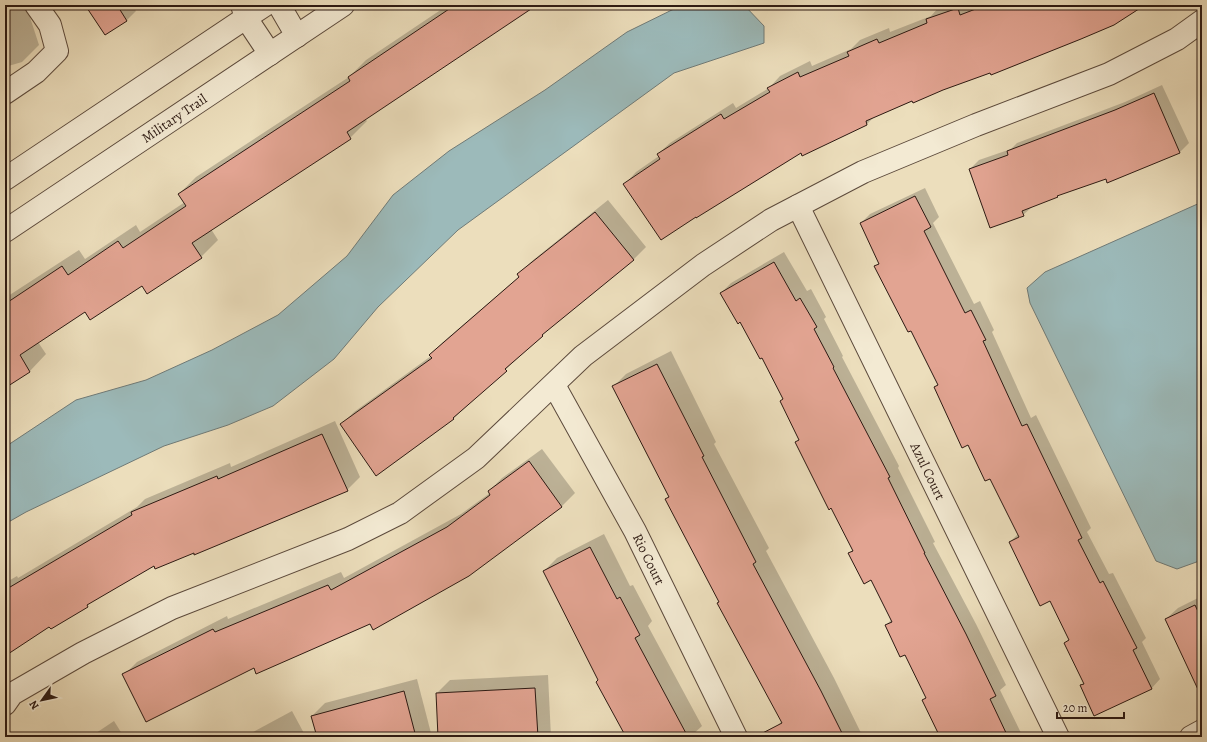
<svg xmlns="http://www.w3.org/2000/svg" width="1207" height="742" viewBox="0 0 1207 742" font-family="Alegreya,serif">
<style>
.water{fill:#9cbaba;stroke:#6f7a77}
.shadow{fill:#0003}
.building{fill:#e2a492;stroke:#2c1912}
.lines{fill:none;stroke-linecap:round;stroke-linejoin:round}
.minor-casing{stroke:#5c4a3c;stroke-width:24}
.tertiary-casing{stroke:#5c4a3c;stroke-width:24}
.minor{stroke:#f3ead3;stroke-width:22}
.tertiary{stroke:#f3ead3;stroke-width:22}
.labels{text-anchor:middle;stroke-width:4;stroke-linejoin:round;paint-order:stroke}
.street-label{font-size:14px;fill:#2c1912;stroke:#f3ead3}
</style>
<rect width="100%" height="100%" fill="#ecdebc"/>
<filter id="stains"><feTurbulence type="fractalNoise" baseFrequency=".005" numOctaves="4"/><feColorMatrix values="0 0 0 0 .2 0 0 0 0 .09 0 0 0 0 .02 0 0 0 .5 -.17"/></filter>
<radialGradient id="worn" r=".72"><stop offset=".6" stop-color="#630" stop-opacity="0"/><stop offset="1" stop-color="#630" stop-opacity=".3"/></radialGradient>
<!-- water -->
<g class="water">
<polygon points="682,5 744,5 764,26 764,43 674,73 458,230 378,307 334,359 273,406 228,425 164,446 26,512 5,524 5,447 76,400 146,380 212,350 278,315 347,256 393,195 449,151 545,90 627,32"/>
<polygon points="1202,202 1202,560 1177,569 1156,561 1030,303 1027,288 1045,272"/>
</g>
<!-- shadow -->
<g class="shadow">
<polygon points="5,5 26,5 39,45 22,62 5,67"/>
<polygon points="86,5 131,5 136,11 127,20 105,34"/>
<polygon points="448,5 531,5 365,119 367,121 350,138 211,229 218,240 201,257 85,310 38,342 46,354 30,371 5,387 5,298 79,250 85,259 136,225 140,232 185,202 179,194 196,177 349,77 366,60"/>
<polygon points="945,5 1143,5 874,117 867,124 803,154 801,152 625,184 636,172 659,156 658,154 670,143 733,103 736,108 769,88 780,76 810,61 812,66 851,49 860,40 889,28 890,32 931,16 939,7"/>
<polygon points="1162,85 1189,143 1180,152 1108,181 1106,178 1060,194 1032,207 1023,215 970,169 979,160 1011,149 1017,143 1125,102"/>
<polygon points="925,188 939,217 933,223 974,304 980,301 994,330 992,332 1031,418 1036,415 1091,528 1087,532 1109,574 1113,573 1146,638 1142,642 1160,679 1151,689 1081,686 1084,683 1065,643 1070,638 1051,599 1010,542 1019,533 991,477 935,387 938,384 912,329 876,266 880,262 861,223 870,214"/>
<polygon points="608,200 646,247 633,260 553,325 453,419 341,425 354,412 431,356 430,355 443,342 520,276 519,274 532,261"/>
<polygon points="784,252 807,291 811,289 826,317 824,319 843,356 842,357 899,466 898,468 935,542 933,543 976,624 1006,685 1000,690 1023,737 940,737 923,701 927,697 905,653 886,625 892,619 871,579 849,553 854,549 832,507 829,508 796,442 800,439 784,398 762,357 721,293 731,283"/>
<polygon points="671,351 716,442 714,444 769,548 766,551 834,678 863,737 781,737 776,727 782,721 666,499 669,496 613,387 626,374"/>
<polygon points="335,421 360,477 347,490 194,552 154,564 94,599 87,606 50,625 5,655 5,583 17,576 18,578 137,507 145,499 230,463 231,467"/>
<polygon points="542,449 575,493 562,506 468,575 370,623 255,667 124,675 137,662 227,616 228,619 341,572 344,578 461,514 490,493 489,491 502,478"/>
<polygon points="604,534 630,586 633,585 652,621 648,626 702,726 690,737 627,737 544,571 557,558"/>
<polygon points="1202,596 1202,682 1166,619 1178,608"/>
<polygon points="548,675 551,737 439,737 437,693 450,680"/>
<polygon points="417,679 432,737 318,737 312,716 325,703"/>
<polygon points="292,711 306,737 244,737"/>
<polygon points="114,721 124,737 90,737"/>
</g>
<!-- building -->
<g class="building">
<polygon points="85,5 117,5 127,21 105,35"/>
<polygon points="455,5 537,5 347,132 351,139 192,243 202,258 147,294 142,286 90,320 85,312 20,355 30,372 5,388 5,304 62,266 68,275 118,241 123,248 186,206 178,194 350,81 348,77"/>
<polygon points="986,5 1145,5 1114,25 1081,39 991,75 990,73 943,90 913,103 912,101 866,121 867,125 802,156 801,153 696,218 696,217 661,240 623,184 660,159 657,154 721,114 724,119 770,92 767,88 798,72 800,77 849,56 847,52 877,39 879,43 927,23 926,19 958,8 960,15"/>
<polygon points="1154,93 1180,153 1107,183 1106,179 1057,196 1058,197 1022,211 1024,216 990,228 969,169 1008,155 1007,151 1115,110"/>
<polygon points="915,196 931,227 924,231 965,313 971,310 986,340 983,341 1022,426 1027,424 1082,538 1078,540 1100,583 1103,581 1137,648 1133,650 1152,689 1094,716 1080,685 1084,684 1064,643 1069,640 1050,601 1040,606 1009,542 1019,537 990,479 985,481 968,445 962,448 934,387 938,385 911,331 908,332 874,266 879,264 860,223"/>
<polygon points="595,212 634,260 542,335 543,336 505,369 507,371 453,418 454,419 376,476 340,424 432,358 429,355 519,277 517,274"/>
<polygon points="774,262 796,301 800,298 817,327 814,329 834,367 833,368 890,477 888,478 925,553 924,553 966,634 996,696 990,699 1008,737 940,737 922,700 926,698 905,655 900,657 885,625 892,622 871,580 864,584 848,553 853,551 831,508 829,510 795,442 799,440 780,401 783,399 762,358 760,359 740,322 738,324 720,293"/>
<polygon points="657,364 704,456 702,457 756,562 753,564 821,691 844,737 755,737 782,723 717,603 719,602 665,499 669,497 612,386"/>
<polygon points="322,434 348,491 194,555 194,553 155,569 154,566 87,605 88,607 51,629 49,627 5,656 5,590 132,515 131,512 217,476 218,479"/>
<polygon points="529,461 562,507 469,576 373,630 370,624 256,674 254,668 146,722 122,674 213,629 215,632 328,585 331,590 447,527 490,495 488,491"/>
<polygon points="590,547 617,599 620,597 640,635 635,638 688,737 626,737 596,682 598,680 543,571"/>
<polygon points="1195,605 1202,620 1202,698 1165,619"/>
<polygon points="535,688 538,737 438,737 436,693"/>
<polygon points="404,691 416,737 317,737 311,716"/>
</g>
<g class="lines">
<!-- minor casing -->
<g class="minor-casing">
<g id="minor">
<polyline points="242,5 246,18 270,54"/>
<polyline points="279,5 297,36"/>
<polyline points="5,93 36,72 57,51 50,25 36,5"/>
<polyline points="798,206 1058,737"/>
<polyline points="554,385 635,531 736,737"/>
<polyline points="5,704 12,694 83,653 172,608 348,539 400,513 476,458 583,356 703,265 771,220 863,172 976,125 1109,74 1177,39 1202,21"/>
<polyline points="1191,737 1202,731"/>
</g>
</g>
<!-- tertiary casing -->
<g class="tertiary-casing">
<g id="tertiary">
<polyline points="5,179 265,5"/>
<polyline points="5,231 343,5"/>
</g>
</g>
<!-- minor -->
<use href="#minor" class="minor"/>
<!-- tertiary -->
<use href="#tertiary" class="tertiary"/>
</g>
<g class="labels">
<!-- street labels -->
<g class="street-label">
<text transform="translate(174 118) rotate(-34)" y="5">Military Trail</text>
<text transform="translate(928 471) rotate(64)" y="5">Azul Court</text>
<text transform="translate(649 559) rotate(64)" y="5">Rio Court</text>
</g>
</g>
<!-- margin -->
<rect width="1207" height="742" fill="none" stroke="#ecdebc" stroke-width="20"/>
<rect x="6" y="6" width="1195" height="730" fill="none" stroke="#2c1912" stroke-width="2"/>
<rect x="10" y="10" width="1187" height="722" fill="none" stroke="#2c1912"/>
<!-- north arrow -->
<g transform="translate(42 700) rotate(237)" stroke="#f3ead3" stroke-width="3" paint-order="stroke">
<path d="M0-3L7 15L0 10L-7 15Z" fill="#2c1912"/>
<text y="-6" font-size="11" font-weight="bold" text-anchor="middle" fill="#2c1912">N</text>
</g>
<!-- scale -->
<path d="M1057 712v6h67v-6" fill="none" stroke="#2c1912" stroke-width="2"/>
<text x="1063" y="712" font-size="12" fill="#2c1912" stroke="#f3ead3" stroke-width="3" paint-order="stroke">20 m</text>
<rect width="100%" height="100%" filter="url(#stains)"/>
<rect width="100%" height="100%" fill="url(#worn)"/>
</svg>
